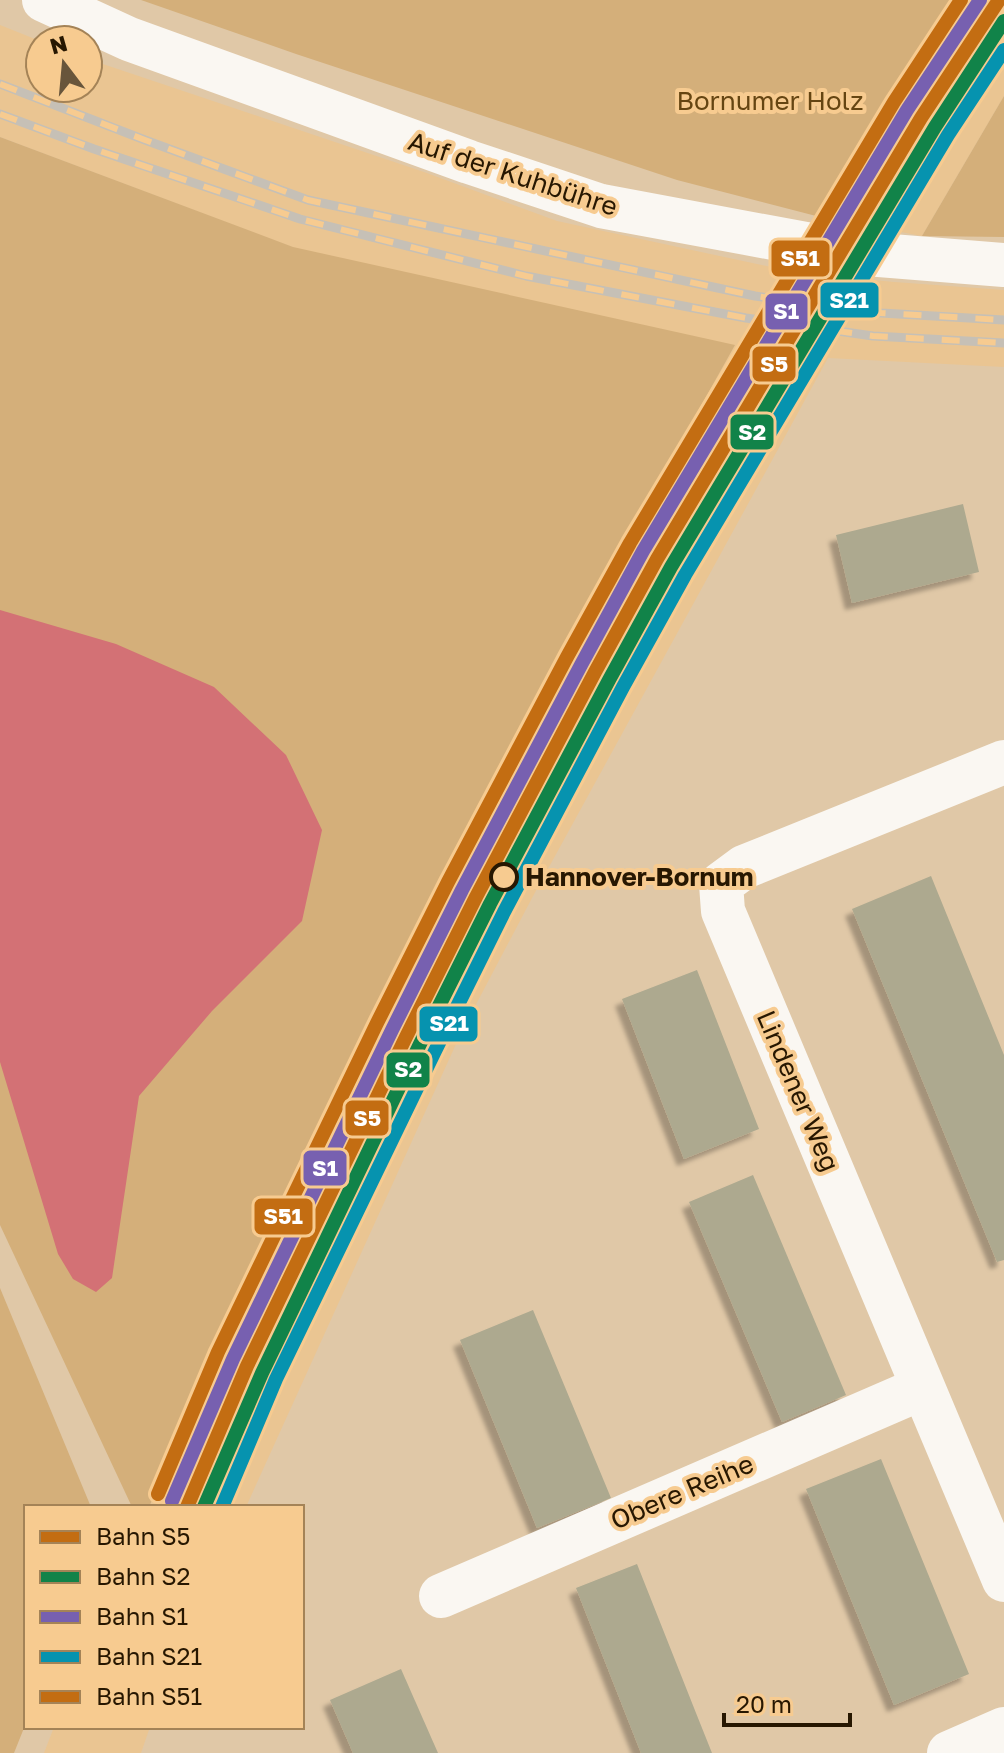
<svg xmlns="http://www.w3.org/2000/svg" width="1004" height="1753" viewBox="0 0 1004 1753" font-family="'Golos Text',sans-serif">
<style>
.built{fill:#eac592}
.green{fill:#d4af7a}
.water{fill:#d37175}
.building{fill:#ada98f;filter:url(#shadow)}
.lines{fill:none;stroke-linecap:round;stroke-linejoin:round}
.street{stroke:#faf7f2;stroke-width:44}
.rail-casing{stroke:#c6c0b6;stroke-width:9}
.rail{stroke:#f7cb90;stroke-width:6;stroke-dasharray:18;stroke-linecap:butt}
.rail-1-casing{stroke:#f7cb90;stroke-width:20}
.rail-2-casing{stroke:#f7cb90;stroke-width:20}
.rail-3-casing{stroke:#f7cb90;stroke-width:20}
.rail-4-casing{stroke:#f7cb90;stroke-width:20}
.rail-5-casing{stroke:#f7cb90;stroke-width:20}
.rail-1{stroke:#c36d12;stroke-width:14}
.rail-2{stroke:#118349;stroke-width:14}
.rail-3{stroke:#7760b0;stroke-width:14}
.rail-4{stroke:#0693af;stroke-width:14}
.rail-5{stroke:#c36d12;stroke-width:14}
.stop-dot{fill:#f7cb90;stroke:#271701;stroke-width:4}
.labels{text-anchor:middle;stroke-width:8;stroke-linejoin:round;paint-order:stroke}
.park-label{font-size:26px;fill:#654512;stroke:#f7cb90}
.street-label{font-size:26px;fill:#271701;stroke:#f7cb90}
.stop-label{font-size:26px;font-weight:bold;fill:#271701;stroke:#f7cb90;text-anchor:start}
.line-badge{stroke:#f7cb90;stroke-width:3}
.badge-label{font-size:22px;text-anchor:middle;font-weight:bold;fill:#fff}
</style>
<defs>
<filter id="shadow"><feDropShadow dx="-7" dy="7" stdDeviation="2" flood-color="#0004"/></filter>
</defs>
<rect width="100%" height="100%" fill="#e0c8a7"/>
<!-- built -->
<g class="built">
<polygon points="956,0 1004,0 1004,96 922,236 820,217 866,138"/>
<polygon points="0,25 40,41 40,88 88,88 88,59 424,172 557,221 794,272 894,282 1004,290 1004,367 828,358 532,898 461,1033 246,1507 149,1507 222,1345 385,999 562,654 292,247 0,137"/>
<polygon points="54,1727 150,1727 141,1753 44,1753"/>
</g>
<!-- green -->
<g class="green">
<polygon points="141,0 956,0 866,138 820,217 677,180 296,54"/>
<polygon points="1004,96 1004,237 922,236"/>
<polygon points="0,137 293,247 735,345 562,654 385,999 222,1345 149,1507 132,1507 0,1225"/>
<polygon points="0,1288 91,1507 26,1507 26,1723 14,1753 0,1753"/>
</g>
<!-- water -->
<polygon class="water" points="0,610 116,644 214,687 286,755 322,830 302,921 212,1011 139,1096 112,1278 96,1292 73,1279 58,1254 0,1062"/>
<!-- building -->
<g class="building">
<polygon points="963,504 979,572 852,603 836,535"/>
<polygon points="931,876 1004,1055 1004,1260 997,1262 852,909"/>
<polygon points="697,970 759,1129 684,1159 622,999"/>
<polygon points="753,1175 846,1395 782,1422 689,1202"/>
<polygon points="533,1310 611,1498 537,1528 460,1340"/>
<polygon points="881,1459 969,1674 894,1705 806,1489"/>
<polygon points="637,1564 696,1713 712,1753 641,1753 576,1588"/>
<polygon points="401,1669 438,1753 353,1753 330,1700"/>
</g>
<g class="lines">
<!-- street -->
<g class="street">
<polyline points="44,0 129,39 469,162 601,206 854,253 1004,265"/>
<polyline points="1004,762 744,867 721,884 723,911 1004,1580"/>
<polyline points="441,1596 922,1388"/>
<polyline points="949,1753 1004,1729"/>
</g>
<!-- rail casing -->
<g class="rail-casing">
<g id="rail">
<polyline points="0,84 145,140 308,200 755,296 881,313 1004,320"/>
<polyline points="0,114 94,149 300,219 526,276 746,318 873,336 1004,343"/>
</g>
</g>
<!-- rail -->
<use href="#rail" class="rail"/>
<!-- rail-1 casing -->
<g class="rail-1-casing">
<polyline id="rail-1" points="187,1507 247,1366 406,1037 476,897 595,672 657,559 921,118 999,0"/>
</g>
<!-- rail-2 casing -->
<g class="rail-2-casing">
<polyline id="rail-2" points="204,1507 262,1373 420,1044 490,904 609,680 671,567 935,127 1004,21"/>
</g>
<!-- rail-3 casing -->
<g class="rail-3-casing">
<polyline id="rail-3" points="172,1501 233,1359 392,1030 462,890 581,665 643,551 907,110 980,0"/>
</g>
<!-- rail-4 casing -->
<g class="rail-4-casing">
<polyline id="rail-4" points="222,1507 276,1379 435,1051 504,912 623,687 685,575 948,135 1004,50"/>
</g>
<!-- rail-5 casing -->
<g class="rail-5-casing">
<polyline id="rail-5" points="158,1494 218,1352 377,1023 448,882 567,657 630,543 894,102 961,0"/>
</g>
<!-- rail-1 -->
<use href="#rail-1" class="rail-1"/>
<!-- rail-2 -->
<use href="#rail-2" class="rail-2"/>
<!-- rail-3 -->
<use href="#rail-3" class="rail-3"/>
<!-- rail-4 -->
<use href="#rail-4" class="rail-4"/>
<!-- rail-5 -->
<use href="#rail-5" class="rail-5"/>
</g>
<!-- markers -->
<circle class="stop-dot" cx="504" cy="877" r="13"/>
<g class="labels">
<!-- park labels -->
<g class="park-label">
<text x="770" y="110">Bornumer Holz</text>
</g>
<!-- street labels -->
<g class="street-label">
<text transform="translate(513 174) rotate(18)" y="9">Auf der Kuhbühre</text>
<text transform="translate(798 1091) rotate(67)" y="9">Lindener Weg</text>
<text transform="translate(682 1492) rotate(-23)" y="9">Obere Reihe</text>
</g>
<!-- stop labels -->
<g class="stop-label">
<text x="525" y="886">Hannover-Bornum</text>
</g>
</g>
<g class="line-badge">
<rect x="770" y="239" width="61" height="39" rx="8" fill="#c36d12"/>
<rect x="819" y="281" width="61" height="38" rx="8" fill="#0693af"/>
<rect x="764" y="292" width="45" height="39" rx="8" fill="#7760b0"/>
<rect x="751" y="345" width="46" height="38" rx="8" fill="#c36d12"/>
<rect x="729" y="413" width="46" height="38" rx="8" fill="#118349"/>
<rect x="418" y="1005" width="61" height="38" rx="8" fill="#0693af"/>
<rect x="385" y="1051" width="46" height="38" rx="8" fill="#118349"/>
<rect x="344" y="1099" width="46" height="38" rx="8" fill="#c36d12"/>
<rect x="302" y="1149" width="46" height="38" rx="8" fill="#7760b0"/>
<rect x="253" y="1197" width="61" height="39" rx="8" fill="#c36d12"/>
</g>
<g class="badge-label">
<text x="800" y="266">S51</text>
<text x="849" y="308">S21</text>
<text x="786" y="319">S1</text>
<text x="774" y="372">S5</text>
<text x="752" y="440">S2</text>
<text x="449" y="1031">S21</text>
<text x="408" y="1077">S2</text>
<text x="367" y="1126">S5</text>
<text x="325" y="1176">S1</text>
<text x="283" y="1224">S51</text>
</g>
<!-- legend -->
<rect x="24" y="1505" width="280" height="224" fill="#f7cb90" stroke="#a48357" stroke-width="2"/>
<rect x="40" y="1531" width="40" height="12" fill="#c36d12" stroke="#a48357" stroke-width="2"/>
<text x="96" y="1545" font-size="24" fill="#271701">Bahn S5</text>
<rect x="40" y="1571" width="40" height="12" fill="#118349" stroke="#a48357" stroke-width="2"/>
<text x="96" y="1585" font-size="24" fill="#271701">Bahn S2</text>
<rect x="40" y="1611" width="40" height="12" fill="#7760b0" stroke="#a48357" stroke-width="2"/>
<text x="96" y="1625" font-size="24" fill="#271701">Bahn S1</text>
<rect x="40" y="1651" width="40" height="12" fill="#0693af" stroke="#a48357" stroke-width="2"/>
<text x="96" y="1665" font-size="24" fill="#271701">Bahn S21</text>
<rect x="40" y="1691" width="40" height="12" fill="#c36d12" stroke="#a48357" stroke-width="2"/>
<text x="96" y="1705" font-size="24" fill="#271701">Bahn S51</text>
<!-- north arrow -->
<g transform="translate(64 64) rotate(344)"><circle r="38" fill="#f7cb90" stroke="#a48357" stroke-width="2"/>
<path d="M0-6L14 30L0 20L-14 30Z" fill="#68553b"/>
<text y="-12" font-size="22" font-weight="bold" text-anchor="middle" fill="#271701">N</text>
</g>
<!-- scale -->
<path d="M724 1713v12h126v-12" fill="none" stroke="#271701" stroke-width="4"/>
<text x="736" y="1713" font-size="24" fill="#271701" stroke="#f7cb90" stroke-width="6" paint-order="stroke">20 m</text>
</svg>
